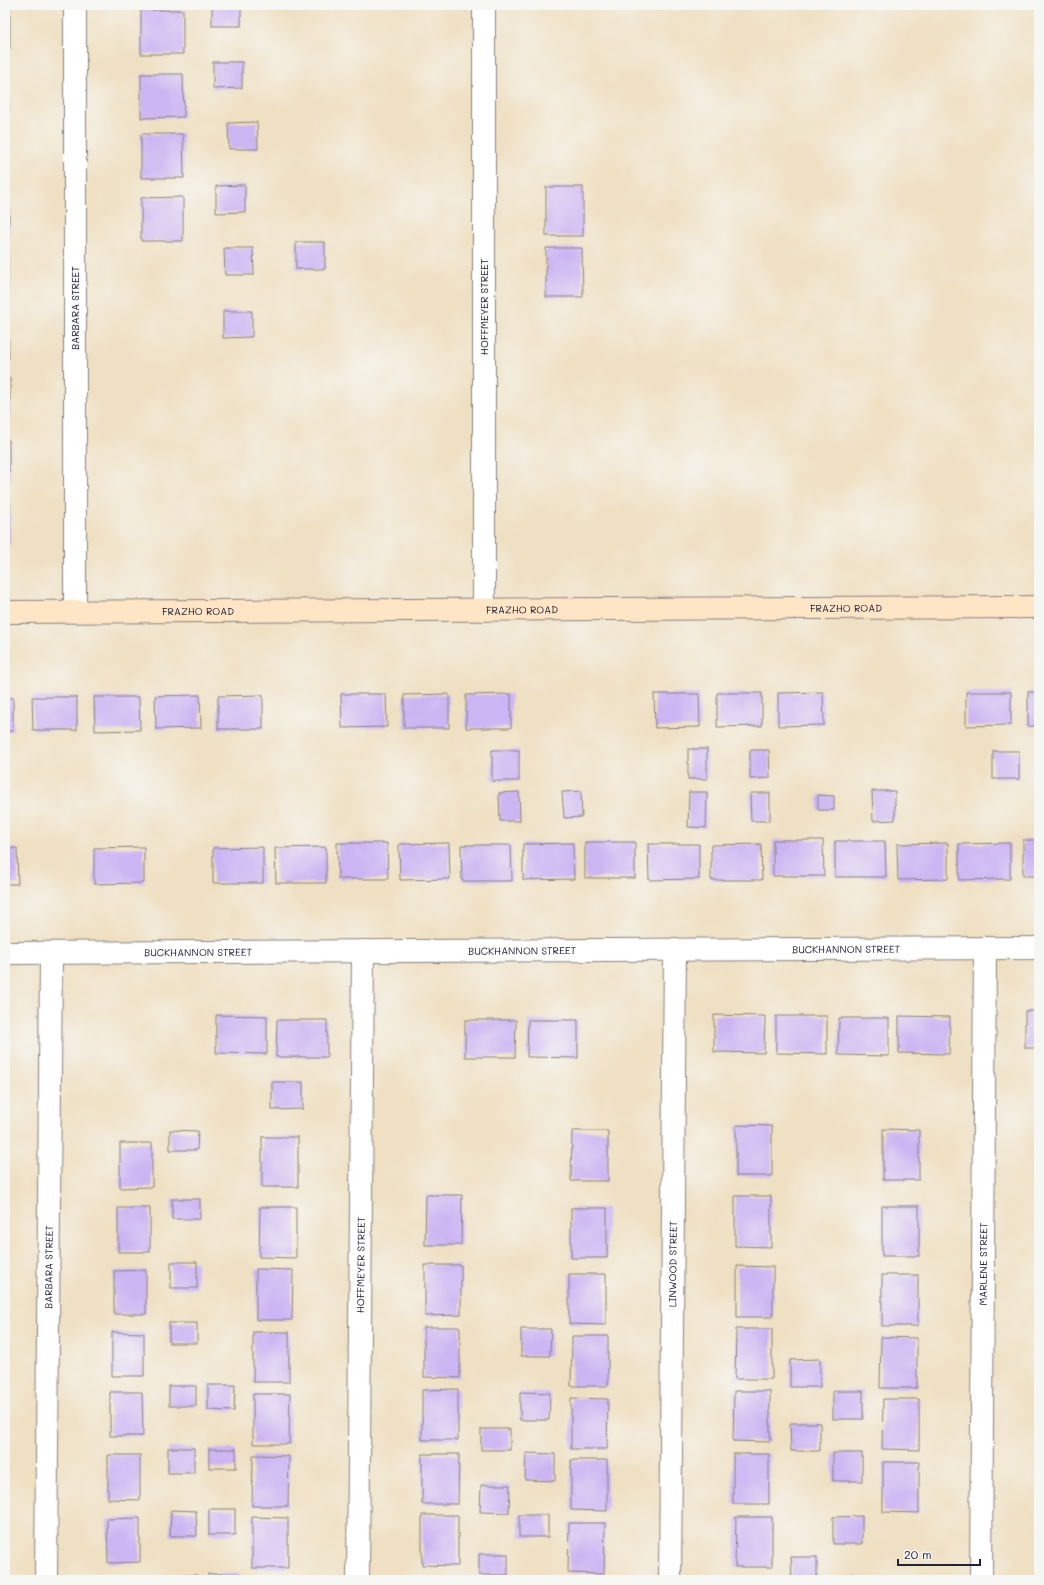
<svg xmlns="http://www.w3.org/2000/svg" width="1044" height="1585" viewBox="0 0 1044 1585" font-family="Mali,sans-serif">
<style>
.building{fill:#ccb5f3}
.lines{fill:none;stroke-linecap:round;stroke-linejoin:round}
.street-casing{stroke:#88817f;stroke-width:24}
.secondary-casing{stroke:#88817f;stroke-width:24}
.street{stroke:#fff;stroke-width:22}
.secondary{stroke:#fee5c5;stroke-width:22}
.labels{text-anchor:middle;stroke-width:3;stroke-linejoin:round;paint-order:stroke}
.street-label{font-size:10px;fill:#22223b;stroke:#f6f6f2}
</style>
<rect width="100%" height="100%" fill="#f6f6f2"/>
<filter id="ink" filterUnits="userSpaceOnUse"><feTurbulence type="fractalNoise" baseFrequency=".025" numOctaves="2"/><feDisplacementMap in="SourceGraphic" scale="8" xChannelSelector="R" yChannelSelector="G"/><feConvolveMatrix kernelMatrix="1 2 1 2 8 2 1 2 1" color-interpolation-filters="sRGB"/></filter>
<filter id="wash" filterUnits="userSpaceOnUse"><feTurbulence type="fractalNoise" baseFrequency=".012" numOctaves="4" result="noise"/><feDisplacementMap in="SourceGraphic" scale="16" xChannelSelector="R" yChannelSelector="G"/><feGaussianBlur stdDeviation="0.9" result="paint"/><feColorMatrix in="noise" values="0 0 0 0 0 0 0 0 0 0 0 0 0 0 0 0 0 1.4 0 .05"/><feComposite in="paint" operator="in"/></filter>
<g filter="url(#wash)">
<rect width="100%" height="100%" fill="#efe0c3"/>
<g id="blocks">
<!-- building -->
<g class="building">
<rect x="5" y="5" width="5" height="43"/>
<rect x="212" y="5" width="29" height="21"/>
<rect x="141" y="10" width="42" height="44"/>
<polygon points="213,62 242,62 242,88 213,89"/>
<rect x="5" y="67" width="4" height="44"/>
<polygon points="141,74 183,74 184,117 141,118"/>
<polygon points="257,122 258,149 229,149 228,123"/>
<polygon points="5,129 8,129 9,173 5,173"/>
<polygon points="141,134 183,134 184,178 141,178"/>
<polygon points="245,185 245,212 216,213 216,186"/>
<rect x="546" y="187" width="37" height="49"/>
<rect x="5" y="192" width="4" height="43"/>
<polygon points="183,197 183,241 141,241 141,198"/>
<rect x="296" y="242" width="29" height="27"/>
<polygon points="224,248 253,248 254,275 225,275"/>
<polygon points="546,248 582,248 583,297 546,297"/>
<rect x="5" y="254" width="3" height="44"/>
<polygon points="223,311 252,311 252,337 223,338"/>
<polygon points="5,315 8,315 9,359 5,359"/>
<rect x="5" y="379" width="5" height="43"/>
<rect x="5" y="440" width="4" height="44"/>
<rect x="5" y="502" width="5" height="43"/>
<polygon points="823,692 824,725 778,726 778,693"/>
<polygon points="966,692 1011,692 1011,725 966,726"/>
<rect x="1028" y="692" width="11" height="34"/>
<polygon points="717,693 762,693 762,726 717,727"/>
<polygon points="341,694 386,694 387,727 342,728"/>
<polygon points="449,694 449,728 404,728 404,695"/>
<polygon points="511,694 511,728 466,728 466,695"/>
<polygon points="654,694 699,694 700,727 655,728"/>
<polygon points="200,695 201,728 156,729 155,696"/>
<polygon points="263,695 263,729 218,729 218,696"/>
<polygon points="32,697 77,697 77,730 33,730"/>
<polygon points="94,697 139,697 140,730 95,731"/>
<polygon points="5,698 13,698 13,731 5,732"/>
<rect x="688" y="749" width="19" height="30"/>
<rect x="492" y="750" width="27" height="31"/>
<polygon points="750,750 769,750 770,778 750,779"/>
<rect x="993" y="751" width="26" height="28"/>
<polygon points="581,791 582,817 564,818 562,792"/>
<polygon points="872,791 895,791 895,820 873,821"/>
<polygon points="519,792 520,821 500,821 499,793"/>
<polygon points="689,792 707,792 706,828 688,827"/>
<polygon points="750,793 770,793 770,821 751,821"/>
<polygon points="818,795 834,796 834,810 818,810"/>
<polygon points="773,840 823,840 824,876 773,876"/>
<rect x="1023" y="840" width="16" height="36"/>
<polygon points="835,841 885,841 886,877 835,877"/>
<rect x="585" y="842" width="50" height="36"/>
<polygon points="337,843 387,843 388,879 338,879"/>
<polygon points="449,843 450,879 400,880 399,844"/>
<polygon points="573,843 574,879 523,880 523,844"/>
<polygon points="948,843 948,879 898,880 897,844"/>
<polygon points="1010,843 1010,879 959,880 959,844"/>
<polygon points="648,844 699,844 699,879 649,880"/>
<polygon points="761,844 762,880 711,880 711,845"/>
<polygon points="461,845 511,845 512,881 462,881"/>
<polygon points="144,847 144,883 94,884 94,848"/>
<polygon points="263,847 263,883 213,883 213,848"/>
<polygon points="326,847 326,883 276,883 275,848"/>
<polygon points="17,848 18,884 5,884 5,849"/>
<rect x="1025" y="1011" width="14" height="37"/>
<polygon points="216,1015 267,1016 267,1054 216,1053"/>
<polygon points="714,1015 765,1016 764,1053 714,1052"/>
<polygon points="776,1016 827,1016 827,1054 776,1053"/>
<polygon points="899,1016 950,1017 949,1054 899,1053"/>
<polygon points="839,1018 889,1018 889,1056 838,1055"/>
<polygon points="277,1020 327,1020 327,1057 276,1057"/>
<polygon points="465,1020 516,1020 515,1057 465,1057"/>
<polygon points="528,1020 578,1020 578,1058 527,1057"/>
<polygon points="272,1082 303,1082 303,1109 272,1110"/>
<polygon points="736,1125 772,1126 772,1176 736,1176"/>
<polygon points="883,1129 919,1130 919,1180 883,1180"/>
<polygon points="170,1130 198,1131 197,1150 170,1150"/>
<polygon points="572,1131 608,1131 608,1181 571,1181"/>
<rect x="262" y="1137" width="36" height="50"/>
<polygon points="120,1143 152,1143 152,1187 120,1188"/>
<polygon points="426,1195 462,1195 461,1245 425,1245"/>
<polygon points="735,1196 771,1196 771,1247 735,1246"/>
<rect x="172" y="1199" width="28" height="20"/>
<rect x="882" y="1206" width="37" height="50"/>
<polygon points="260,1207 296,1207 296,1258 259,1257"/>
<rect x="118" y="1208" width="32" height="44"/>
<rect x="571" y="1208" width="36" height="50"/>
<rect x="171" y="1262" width="26" height="26"/>
<polygon points="425,1265 461,1265 461,1315 425,1316"/>
<polygon points="737,1266 773,1267 773,1317 737,1317"/>
<polygon points="256,1269 293,1270 292,1320 256,1320"/>
<polygon points="146,1270 146,1314 114,1314 114,1271"/>
<polygon points="569,1274 606,1274 606,1325 569,1324"/>
<rect x="882" y="1275" width="36" height="51"/>
<rect x="169" y="1323" width="28" height="20"/>
<polygon points="424,1327 460,1327 460,1378 424,1377"/>
<polygon points="521,1329 551,1329 550,1356 521,1356"/>
<polygon points="736,1329 772,1329 772,1379 735,1379"/>
<polygon points="112,1332 144,1333 144,1376 112,1376"/>
<rect x="253" y="1332" width="36" height="50"/>
<polygon points="572,1336 608,1336 608,1386 571,1386"/>
<polygon points="881,1337 917,1338 917,1388 880,1388"/>
<polygon points="820,1359 820,1387 790,1387 790,1360"/>
<polygon points="208,1385 235,1385 234,1411 208,1410"/>
<rect x="169" y="1386" width="27" height="20"/>
<polygon points="458,1389 458,1440 422,1440 422,1390"/>
<polygon points="734,1391 770,1391 770,1442 733,1441"/>
<rect x="833" y="1391" width="30" height="28"/>
<polygon points="110,1392 142,1392 143,1436 110,1436"/>
<polygon points="520,1392 550,1393 549,1420 520,1420"/>
<polygon points="253,1394 290,1394 289,1444 253,1444"/>
<polygon points="571,1398 608,1399 607,1449 571,1449"/>
<polygon points="883,1399 919,1399 919,1450 882,1449"/>
<polygon points="790,1423 820,1423 820,1451 791,1451"/>
<rect x="481" y="1429" width="29" height="21"/>
<rect x="168" y="1448" width="26" height="25"/>
<rect x="209" y="1449" width="27" height="19"/>
<polygon points="526,1453 555,1454 555,1481 525,1480"/>
<rect x="833" y="1453" width="29" height="28"/>
<polygon points="422,1454 459,1454 458,1504 422,1504"/>
<rect x="733" y="1454" width="36" height="50"/>
<polygon points="108,1455 140,1455 140,1500 108,1499"/>
<polygon points="253,1455 289,1456 288,1506 252,1506"/>
<polygon points="571,1460 607,1460 607,1511 571,1510"/>
<polygon points="883,1462 919,1462 919,1513 883,1512"/>
<polygon points="481,1485 510,1485 509,1513 480,1512"/>
<rect x="209" y="1509" width="26" height="26"/>
<polygon points="171,1510 196,1511 197,1536 170,1536"/>
<polygon points="422,1515 458,1515 458,1566 422,1565"/>
<rect x="519" y="1515" width="29" height="22"/>
<polygon points="862,1516 862,1544 833,1544 833,1517"/>
<polygon points="252,1517 288,1518 288,1568 252,1568"/>
<polygon points="736,1517 772,1517 772,1567 735,1567"/>
<polygon points="140,1518 140,1562 108,1563 107,1519"/>
<polygon points="569,1523 605,1523 604,1574 568,1573"/>
<rect x="479" y="1554" width="29" height="21"/>
<polygon points="791,1557 817,1557 817,1578 792,1579"/>
<rect x="208" y="1574" width="31" height="6"/>
<rect x="165" y="1575" width="32" height="5"/>
<rect x="734" y="1577" width="36" height="3"/>
<polygon points="858,1577 858,1580 832,1580 832,1578"/>
<rect x="422" y="1578" width="36" height="2"/>
<rect x="520" y="1578" width="29" height="2"/>
</g>
</g>
</g>
<g filter="url(#ink)">
<use href="#blocks" fill-opacity="0" stroke="#88817f" stroke-width="1"/>
<g class="lines">
<!-- street casing -->
<g class="street-casing">
<g id="street">
<polyline points="484,5 484,610"/>
<polyline points="75,611 75,5"/>
<path id="s1" d="M 5,953 L 1039,948"/>
<path id="s2" d="M 46,1580 L 51,953"/>
<path id="s3" d="M 358,1580 L 363,951"/>
<path id="s4" d="M 670,1580 L 675,949"/>
<path id="s5" d="M 981,1580 L 985,948"/>
</g>
</g>
<!-- secondary casing -->
<g class="secondary-casing">
<g id="secondary">
<path id="s6" d="M 5,612 L 1039,607"/>
</g>
</g>
<!-- street -->
<use href="#street" class="street"/>
<!-- secondary -->
<use href="#secondary" class="secondary"/>
</g>
</g>
<g class="labels">
<!-- street labels -->
<g class="street-label">
<text transform="translate(484 307) rotate(-90)" y="4">HOFFMEYER STREET</text>
<text transform="translate(75 308) rotate(-90)" y="4">BARBARA STREET</text>
<text dy="4" stroke="none"><textPath href="#s6" startOffset="841">FRAZHO ROAD</textPath></text>
<text dy="4" stroke="none"><textPath href="#s6" startOffset="517">FRAZHO ROAD</textPath></text>
<text dy="4" stroke="none"><textPath href="#s6" startOffset="193">FRAZHO ROAD</textPath></text>
<text dy="4" stroke="none"><textPath href="#s1" startOffset="841">BUCKHANNON STREET</textPath></text>
<text dy="4" stroke="none"><textPath href="#s1" startOffset="517">BUCKHANNON STREET</textPath></text>
<text dy="4" stroke="none"><textPath href="#s1" startOffset="193">BUCKHANNON STREET</textPath></text>
<text dy="4" stroke="none"><textPath href="#s4" startOffset="316">LINWOOD STREET</textPath></text>
<text dy="4" stroke="none"><textPath href="#s5" startOffset="316">MARLENE STREET</textPath></text>
<text dy="4" stroke="none"><textPath href="#s3" startOffset="315">HOFFMEYER STREET</textPath></text>
<text dy="4" stroke="none"><textPath href="#s2" startOffset="313">BARBARA STREET</textPath></text>
</g>
</g>
<!-- margin -->
<rect width="1044" height="1585" fill="none" stroke="#f6f6f2" stroke-width="20"/>
<!-- scale -->
<path d="M898 1559v6h82v-6" fill="none" stroke="#22223b" stroke-width="2"/>
<text x="904" y="1559" font-size="12" fill="#22223b" stroke="#f6f6f2" stroke-width="3" paint-order="stroke">20 m</text>
</svg>
